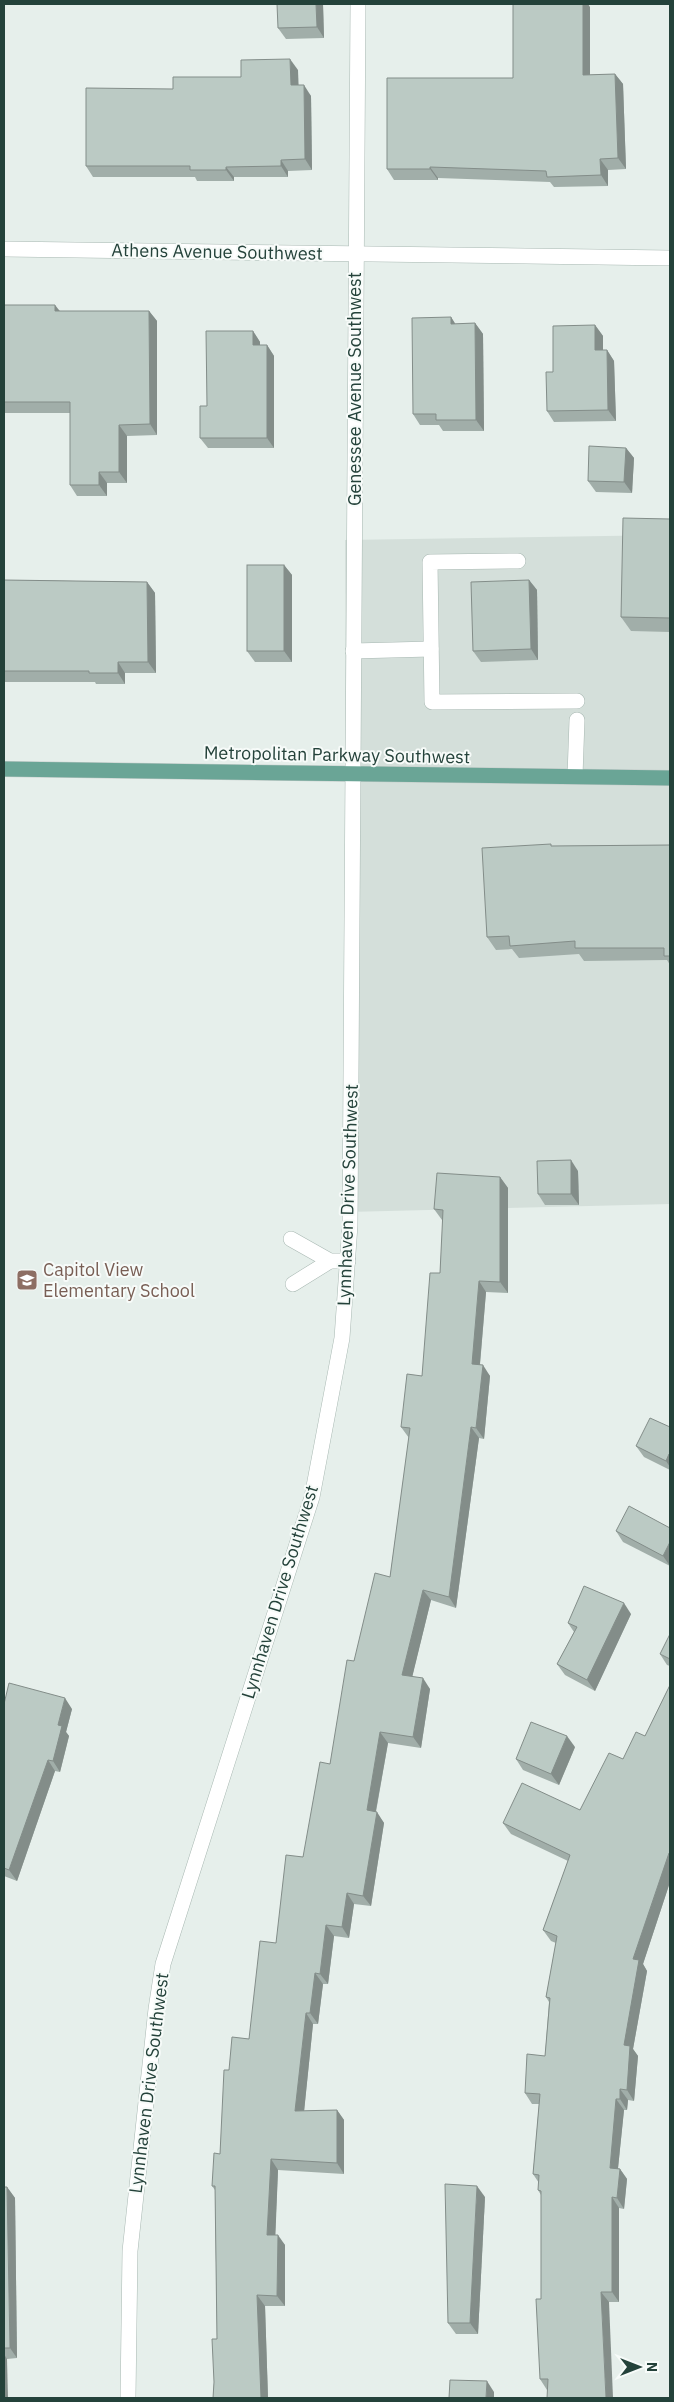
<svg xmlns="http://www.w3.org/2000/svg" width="674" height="2402" viewBox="0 0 674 2402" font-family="'IBM Plex Sans',sans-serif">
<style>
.built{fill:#d4dfda}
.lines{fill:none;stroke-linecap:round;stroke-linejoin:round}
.service-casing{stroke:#a8b8b2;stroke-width:16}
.minor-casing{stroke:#a8b8b2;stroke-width:16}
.primary-casing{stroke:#c2cac8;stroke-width:16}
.service{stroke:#fff;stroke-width:15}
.minor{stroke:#fff;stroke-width:15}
.primary{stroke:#6aa596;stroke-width:15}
.wall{fill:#a1aea9}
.shaded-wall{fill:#838d89}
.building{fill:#bbcac4;stroke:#838d89}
.labels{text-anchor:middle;stroke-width:4;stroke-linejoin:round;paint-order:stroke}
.street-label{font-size:18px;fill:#24423a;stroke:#f7fbf9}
.education-label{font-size:18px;fill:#785e54;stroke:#f7fbf9;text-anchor:start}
</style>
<rect width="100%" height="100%" fill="#e6efeb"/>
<!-- built -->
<polygon class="built" points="670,535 670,1204 347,1212 345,540"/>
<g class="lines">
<!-- service casing -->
<g class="service-casing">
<g id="service">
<polyline points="518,561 430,562 432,702 577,701"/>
<polyline points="353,651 431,649"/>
<polyline points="575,776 577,720"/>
<polyline points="291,1239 330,1261 348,1261"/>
<polyline points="293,1284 330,1261"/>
</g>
</g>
<!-- minor casing -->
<g class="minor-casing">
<g id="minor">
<polyline points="4,249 670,258"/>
<polyline points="128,2398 130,2251 156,2009 163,1964 312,1497 342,1338 350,1225 358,4"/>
</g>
</g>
<!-- primary casing -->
<g class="primary-casing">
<polyline id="primary" points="4,769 670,778"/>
</g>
<!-- service -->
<use href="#service" class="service"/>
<!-- minor -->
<use href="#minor" class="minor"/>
<!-- primary -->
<use href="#primary" class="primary"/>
</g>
<!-- wall -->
<g class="wall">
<polygon points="323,4 324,38 286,39 278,28"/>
<polygon points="593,4 660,4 660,5"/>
<polygon points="590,7 590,75 615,74 623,84 626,169 608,170 608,186 554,187 550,182 438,178 438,180 394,180 387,169 513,78"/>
<polygon points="298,70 298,85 311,96 312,170 288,171 288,177 234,177 234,181 197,181 195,177 93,177 86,166 241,77"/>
<polygon points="4,305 59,311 149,311 157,321 157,435 127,436 127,483 107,483 107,496 77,496 70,485 70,413 4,413"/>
<polygon points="451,317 455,324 475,323 483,334 484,431 443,431 439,425 420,425 413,414"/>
<polygon points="595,325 603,336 603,350 607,350 614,361 616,421 554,422 547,411"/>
<polygon points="253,331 260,342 260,345 267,345 274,356 274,448 208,448 200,438 207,406"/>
<polygon points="626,448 634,458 632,493 596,492 588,481"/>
<polygon points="670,519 670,632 631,631 621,617"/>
<polygon points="284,565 292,575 292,662 255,662 247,651"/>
<polygon points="4,580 147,582 155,593 156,673 125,673 125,684 96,684 95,682 4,682"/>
<polygon points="529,580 537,590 538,660 481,662 473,651"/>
<polygon points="670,845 670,965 667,960 584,961 579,954 519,958 512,949 496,950 487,937 552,846"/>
<polygon points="578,1171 579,1205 545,1205 538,1194"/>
<polygon points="500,1177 508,1188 508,1293 486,1292 480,1365 490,1376 484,1439 479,1438 456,1608 431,1600 412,1677 430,1689 421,1748 388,1743 376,1812 384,1823 371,1906 354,1904 349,1938 334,1936 328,1984 323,1984 318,2024 313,2024 304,2111 337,2110 344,2120 344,2174 278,2170 275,2235 285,2245 285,2306 265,2306 268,2398 213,2398 217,2339 215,2190 212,2186 220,2154 229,2070 249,2039 276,1943 303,1857 330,1764 354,1661 390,1577 409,1438 401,1427 422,1376 440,1273 443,1220 442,1220 434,1209"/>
<polygon points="670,1426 670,1470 644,1457 636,1446 670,1427"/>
<polygon points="670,1528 670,1566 623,1542 616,1531"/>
<polygon points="631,1614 595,1691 565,1675 557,1664 574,1632 568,1623"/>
<polygon points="660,1654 670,1659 670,1666 667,1665"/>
<polygon points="670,1685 670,1882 643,1964 647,1971 633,2049 638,2056 634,2101 628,2100 627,2110 624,2110 618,2168 620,2169 627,2179 624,2209 619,2208 619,2302 609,2302 547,2390 540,2379 541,2299 541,2195 538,2190 539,2183 533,2174 539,2104 532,2104 525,2093 545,2056 549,2002 546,1997 556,1943 551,1941 543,1930 568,1861 511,1834 503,1823 580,1810 623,1759 645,1736"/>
<polygon points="4,1704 72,1709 66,1732 69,1736 60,1772 55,1771 17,1881 4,1876"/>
<polygon points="575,1747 559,1785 523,1770 516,1759"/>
<polygon points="4,2187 7,2187 15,2198 17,2358 7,2359 4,2398"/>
<polygon points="485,2197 478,2334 456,2334 448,2323"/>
</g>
<!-- shaded-wall -->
<g class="shaded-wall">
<polygon points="316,4 323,4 324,38 317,27"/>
<polygon points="583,4 588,4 590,7 590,86 583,75"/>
<polygon points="290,59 298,70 299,96 291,85"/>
<polygon points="615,74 623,84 626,169 618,158"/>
<polygon points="304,85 311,96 312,170 305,159"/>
<polygon points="600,159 608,170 608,186 601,175"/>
<polygon points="281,160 288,171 288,177 281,166"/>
<polygon points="226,167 234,177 234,181 226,170"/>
<polygon points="430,167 438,178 438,180 430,169"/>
<polygon points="55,305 63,315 55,311"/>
<polygon points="149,311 157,321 157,435 150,424"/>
<polygon points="451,317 458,328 451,324"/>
<polygon points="475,323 483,334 484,431 476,420"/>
<polygon points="595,325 603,336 603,361 595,350"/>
<polygon points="253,331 260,342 260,356 253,345"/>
<polygon points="267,345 274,356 274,448 267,438"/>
<polygon points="607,350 614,361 616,421 608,410"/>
<polygon points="119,425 127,436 127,483 119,472"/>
<polygon points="626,448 634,458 632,493 624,482"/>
<polygon points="99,472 107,483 107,496 99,485"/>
<polygon points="284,565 292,575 292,662 284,651"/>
<polygon points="529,580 537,590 538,660 531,649"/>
<polygon points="147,582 155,593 156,673 148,662"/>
<polygon points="118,662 125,673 125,684 118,673"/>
<polygon points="571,1160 578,1171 579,1205 571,1194"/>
<polygon points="500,1177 508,1188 508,1293 500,1282"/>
<polygon points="479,1281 486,1292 479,1374 472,1364"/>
<polygon points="483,1365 490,1376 484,1439 476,1428"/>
<polygon points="471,1427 479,1438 456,1608 449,1597"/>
<polygon points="669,1454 670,1456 670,1467 666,1461"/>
<polygon points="670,1542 670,1566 663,1556"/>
<polygon points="423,1590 431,1600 410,1686 402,1675"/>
<polygon points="624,1603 631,1614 595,1691 587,1680"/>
<polygon points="423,1678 430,1689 421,1748 413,1737"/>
<polygon points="65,1698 72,1709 66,1732 69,1736 60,1772 53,1761 58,1725"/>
<polygon points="380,1732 388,1743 374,1821 367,1810"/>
<polygon points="567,1736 575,1747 559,1785 551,1774"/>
<polygon points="48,1760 55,1771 17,1881 9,1870"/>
<polygon points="377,1812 384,1823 371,1906 363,1896"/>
<polygon points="669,1853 670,1855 670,1882 643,1964 647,1971 633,2049 638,2056 634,2101 627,2090 624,2045 633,1959"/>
<polygon points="347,1893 354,1904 349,1938 342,1927"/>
<polygon points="326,1925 334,1936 328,1984 320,1974"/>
<polygon points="315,1973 323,1984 318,2024 310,2013"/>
<polygon points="306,2013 313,2024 303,2122 295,2111"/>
<polygon points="620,2089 628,2100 627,2110 620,2099"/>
<polygon points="616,2099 624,2110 617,2178 610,2168"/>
<polygon points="337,2110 344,2120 344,2174 337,2163"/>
<polygon points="271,2159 278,2170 275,2245 267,2235"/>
<polygon points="620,2169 627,2179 624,2209 617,2198"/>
<polygon points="477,2186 485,2197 478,2334 470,2323"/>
<polygon points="7,2187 15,2198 17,2358 10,2348"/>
<polygon points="612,2197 619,2208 619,2302 612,2292"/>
<polygon points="278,2235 285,2245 285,2306 277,2296"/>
<polygon points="601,2292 609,2302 613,2398 606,2398"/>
<polygon points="257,2295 265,2306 268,2398 261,2398"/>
<polygon points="4,2354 7,2359 8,2398 4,2398"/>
<polygon points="487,2381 494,2392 494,2398 486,2398"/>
</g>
<!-- building -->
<g class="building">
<polygon points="277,4 316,4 317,27 278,28"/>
<polygon points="513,4 583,4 583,75 615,74 618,158 600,159 601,175 547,177 546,171 430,167 430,169 387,169 387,78 513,78"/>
<polygon points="290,59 291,85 304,85 305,159 281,160 281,166 226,167 226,170 190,170 190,166 86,166 86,88 173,89 173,77 241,77 241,60"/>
<polygon points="4,305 55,305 55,311 149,311 150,424 119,425 119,472 99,472 99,485 70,485 70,402 4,402"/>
<polygon points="451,317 451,324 475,323 476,420 436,420 436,414 413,414 412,318"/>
<polygon points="595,325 595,350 607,350 608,410 547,411 546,372 553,372 553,326"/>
<polygon points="206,331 253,331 253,345 267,345 267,438 200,438 200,406 207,406"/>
<polygon points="589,446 626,448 624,482 588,481"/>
<polygon points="623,518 670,519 670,618 621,617"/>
<rect x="247" y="565" width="37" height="86"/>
<polygon points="4,580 147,582 148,662 118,662 118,673 89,673 89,671 4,671"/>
<polygon points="529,580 531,649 473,651 471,582"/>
<polygon points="551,844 551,846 670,845 670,956 664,956 664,948 575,948 575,941 510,946 509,936 487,937 482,848"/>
<polygon points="571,1160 571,1194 538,1194 537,1161"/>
<polygon points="437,1173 500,1177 500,1282 479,1281 472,1364 483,1365 476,1428 471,1427 449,1597 423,1590 402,1675 423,1678 413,1737 380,1732 367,1810 377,1812 363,1896 347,1893 342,1927 326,1925 320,1974 315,1973 310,2013 306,2013 295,2111 337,2110 337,2163 271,2159 267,2235 278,2235 277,2296 257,2295 261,2398 213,2398 214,2382 212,2339 217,2339 215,2186 212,2186 214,2153 220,2154 224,2070 229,2070 232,2037 249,2039 260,1941 276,1943 286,1855 303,1857 320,1762 330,1764 347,1660 354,1661 375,1573 390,1577 410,1428 401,1427 407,1374 422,1376 430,1273 440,1273 443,1210 434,1209"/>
<polygon points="650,1418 670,1427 670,1426 670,1455 669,1454 666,1461 636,1446"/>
<polygon points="629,1506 670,1528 670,1542 663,1556 616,1531"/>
<polygon points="584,1586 624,1603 587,1680 557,1664 577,1627 568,1623"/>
<polygon points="670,1634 670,1659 660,1654"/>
<polygon points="9,1683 65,1698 58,1725 62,1726 53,1761 48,1760 9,1870 4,1868 4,1704"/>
<polygon points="670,1685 670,1854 669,1853 633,1959 639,1960 624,2045 630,2046 627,2090 620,2089 620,2099 616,2099 610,2168 620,2169 617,2198 612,2197 612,2292 601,2292 606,2398 547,2398 548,2379 540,2379 536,2299 541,2299 541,2191 538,2190 539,2175 533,2174 540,2094 525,2093 527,2054 545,2056 550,1998 546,1997 557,1936 543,1930 570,1855 503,1823 522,1783 580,1810 609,1753 623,1759 636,1732 645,1736"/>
<polygon points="531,1722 567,1736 551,1774 516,1759"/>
<polygon points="445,2184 477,2186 470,2323 448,2323"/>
<polygon points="4,2187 7,2187 10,2348 4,2348"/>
<polygon points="450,2380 487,2381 486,2398 449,2398"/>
</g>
<!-- icons -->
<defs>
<g id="school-square" transform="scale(1.125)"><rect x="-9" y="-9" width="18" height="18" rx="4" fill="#8d6e63" stroke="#f7fbf9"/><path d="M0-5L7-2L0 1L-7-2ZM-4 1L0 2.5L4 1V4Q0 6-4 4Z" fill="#fff"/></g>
</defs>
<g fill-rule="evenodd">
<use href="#school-square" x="27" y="1280"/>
</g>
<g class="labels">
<!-- street labels -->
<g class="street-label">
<text transform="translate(217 252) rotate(1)" y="6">Athens Avenue Southwest</text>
<text transform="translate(355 389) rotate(-90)" y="6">Genessee Avenue Southwest</text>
<text transform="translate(337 755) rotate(1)" y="6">Metropolitan Parkway Southwest</text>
<text transform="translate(348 1195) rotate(-88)" y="6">Lynnhaven Drive Southwest</text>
<text transform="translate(280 1592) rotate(-73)" y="6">Lynnhaven Drive Southwest</text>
<text transform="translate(149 2083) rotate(-83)" y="6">Lynnhaven Drive Southwest</text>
</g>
<!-- education labels -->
<g class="education-label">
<text x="43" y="1276">Capitol View<tspan x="43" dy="21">Elementary School</tspan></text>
</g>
</g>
<!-- border -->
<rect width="674" height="2402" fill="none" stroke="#24423a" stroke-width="10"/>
<!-- north arrow -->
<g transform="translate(639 2367) rotate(90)" stroke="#f7fbf9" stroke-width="4" paint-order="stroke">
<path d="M0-4L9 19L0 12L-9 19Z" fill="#24423a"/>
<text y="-8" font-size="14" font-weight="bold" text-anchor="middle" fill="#24423a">N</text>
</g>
</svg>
